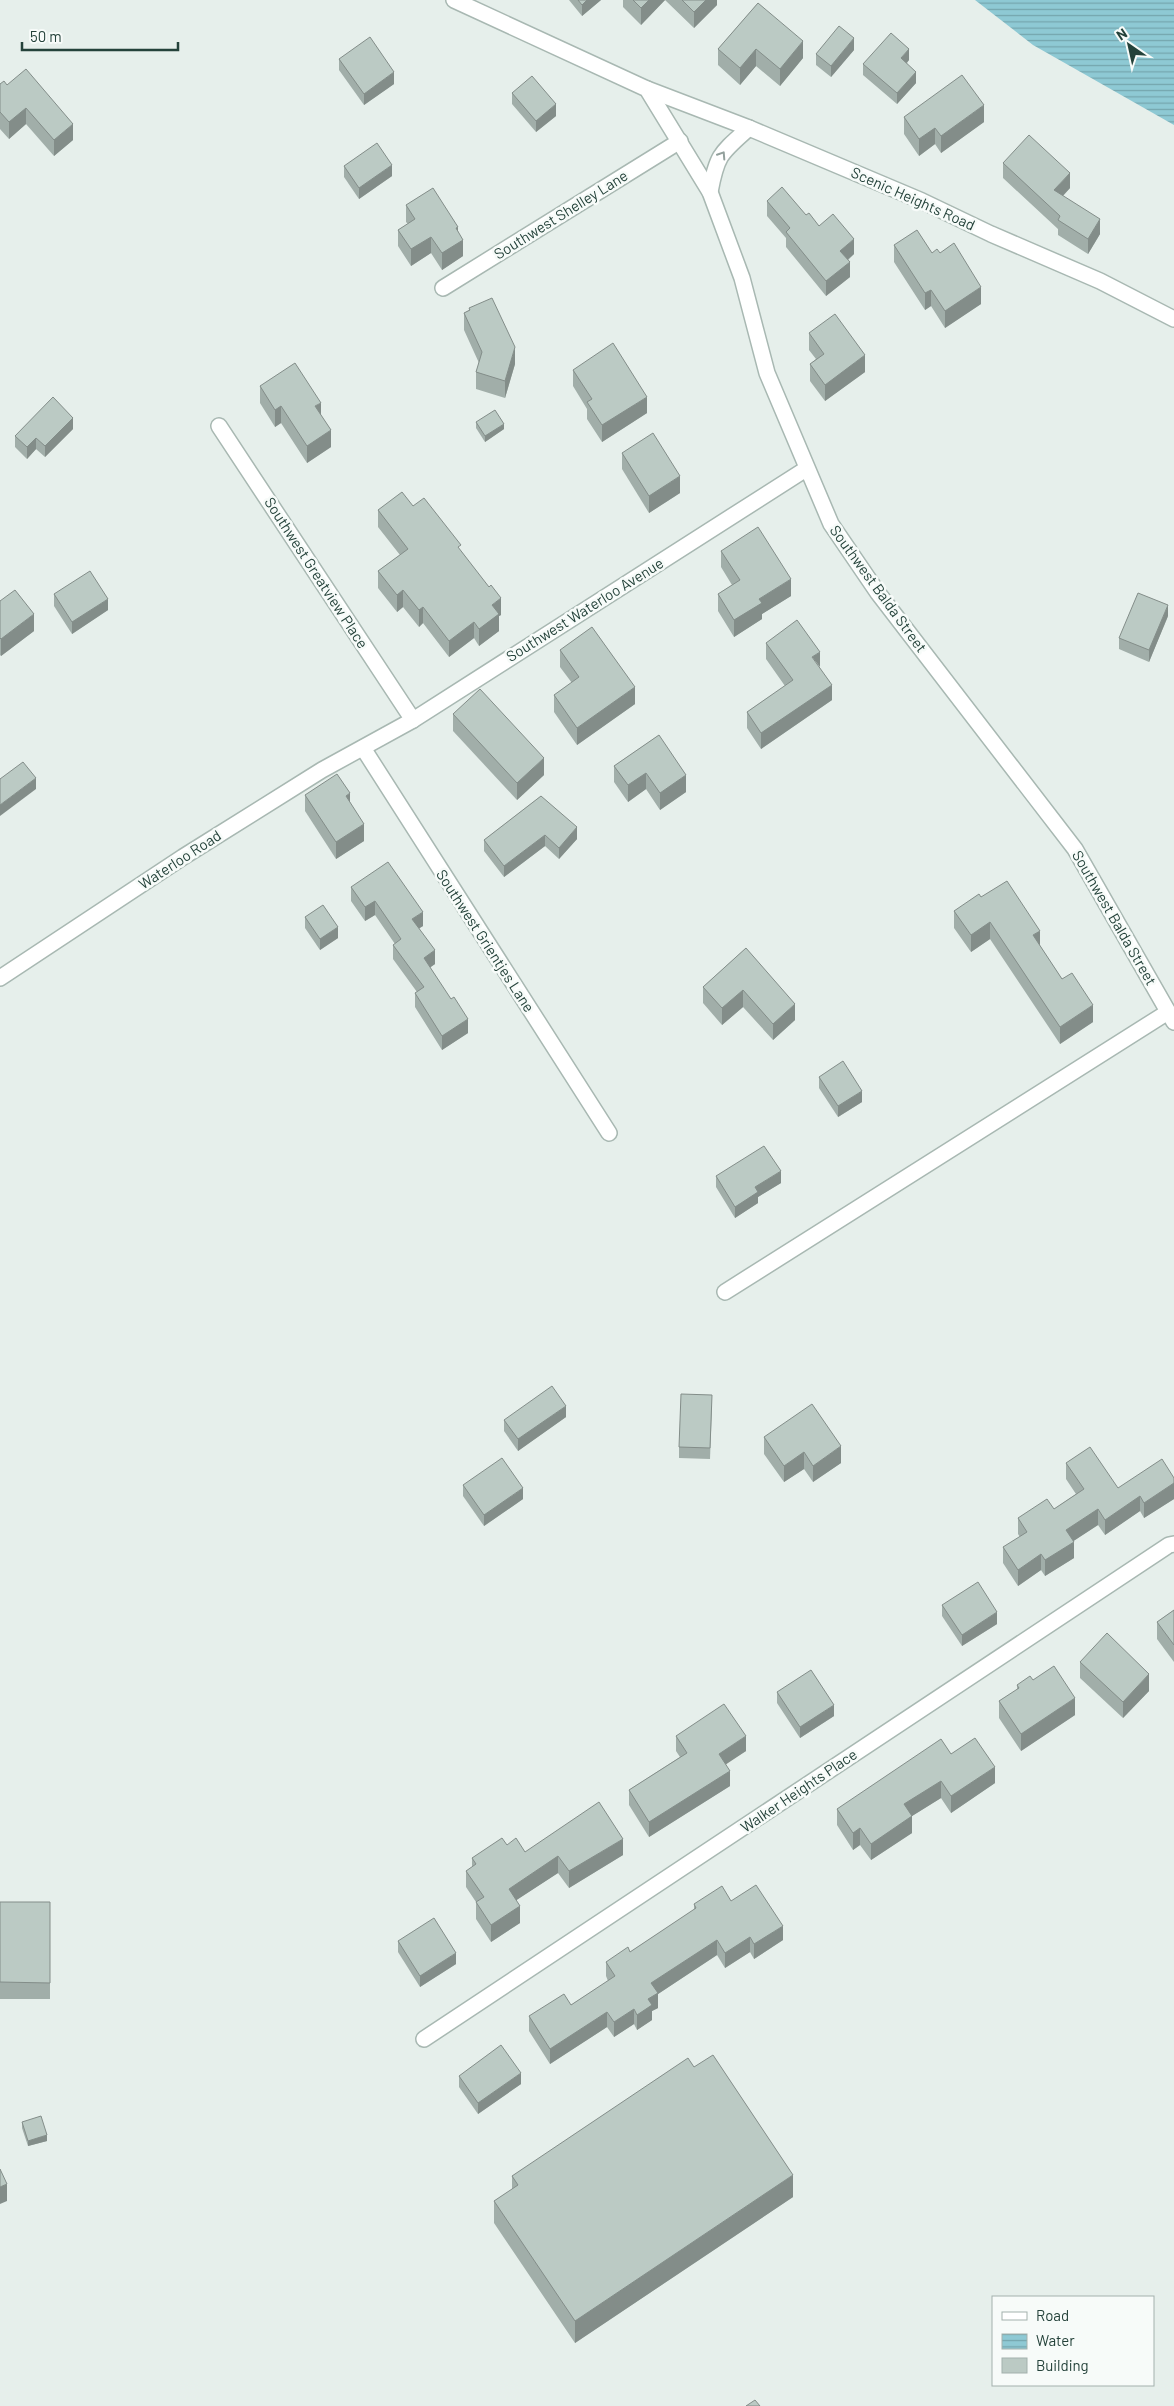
<svg xmlns="http://www.w3.org/2000/svg" width="1174" height="2406" viewBox="0 0 1174 2406" font-family="Barlow,sans-serif">
<style>
.water{fill:url(#water-rules)}
.lines{fill:none;stroke-linecap:round;stroke-linejoin:round}
.minor-casing{stroke:#a8b8b2;stroke-width:18}
.tertiary-casing{stroke:#a8b8b2;stroke-width:18}
.minor{stroke:#fff;stroke-width:15}
.tertiary{stroke:#fff;stroke-width:15}
.wall{fill:#a1aea9}
.shaded-wall{fill:#838d89}
.building{fill:#bbcac4;stroke:#838d89}
.oneway{stroke:#92a09c}
.labels{text-anchor:middle;stroke-width:5;stroke-linejoin:round;paint-order:stroke}
.street-label{font-size:15px;fill:#24423a;stroke:#f7fbf9}
</style>
<defs>
<pattern id="water-rules" width="6" height="5" patternUnits="userSpaceOnUse" patternTransform="scale(1.25)"><rect width="6" height="5" fill="#8ec9d4"/><path d="M0 2.5h6" fill="none" stroke="#74a5ad"/></pattern>
</defs>
<rect width="100%" height="100%" fill="#e6efeb"/>
<!-- water -->
<polygon class="water" points="975,0 1174,0 1174,125 1033,45"/>
<g class="lines">
<!-- minor casing -->
<g class="minor-casing">
<g id="minor">
<polyline points="647,89 749,128 922,201 991,234 1100,281 1174,319"/>
<polyline points="443,288 680,141"/>
<polyline points="219,426 413,720"/>
<polyline points="363,748 609,1133"/>
<polyline points="0,978 183,857 322,770 413,720 806,469"/>
<polyline points="725,1292 1168,1012"/>
<polyline points="424,2039 1169,1545 1174,1544"/>
</g>
</g>
<!-- tertiary casing -->
<g class="tertiary-casing">
<g id="tertiary">
<polyline points="454,0 647,89 710,192 742,278 767,373 831,524 878,593 1075,849 1174,1022"/>
<path d="M 710,192 C 717,154 721,153 749,128"/>
</g>
</g>
<!-- minor -->
<use href="#minor" class="minor"/>
<!-- tertiary -->
<use href="#tertiary" class="tertiary"/>
</g>
<!-- wall -->
<g class="wall">
<polygon points="569,0 601,0 582,16"/>
<polygon points="623,0 717,0 717,5 694,28 665,0 641,25 623,7"/>
<polygon points="758,3 803,58 780,86 756,66 740,85 718,65 718,49"/>
<polygon points="854,50 831,77 816,65 816,54"/>
<polygon points="339,59 394,84 364,105 339,70"/>
<polygon points="909,60 907,63 916,83 897,104 863,75 863,64"/>
<polygon points="0,84 7,85 73,140 54,156 26,124 9,139 0,129"/>
<polygon points="512,93 556,116 536,132 512,104"/>
<polygon points="904,117 984,122 941,153 935,144 919,156 904,134"/>
<polygon points="1003,163 1070,188 1063,196 1100,234 1088,254 1058,235 1058,229 1003,178"/>
<polygon points="344,166 392,176 359,199 344,177"/>
<polygon points="767,201 806,215 854,254 848,260 850,277 826,296 786,247 786,238 767,216"/>
<polygon points="406,205 458,231 463,256 442,270 431,253 411,266 398,246 398,230 408,224 406,222"/>
<polygon points="894,245 932,253 981,304 945,328 931,306 925,310 894,262"/>
<polygon points="469,308 515,364 505,398 476,389 476,372 479,363 464,330 464,313 469,310"/>
<polygon points="809,333 865,372 825,401 810,381 810,364 816,359 809,350"/>
<polygon points="573,370 647,413 602,442 587,419 587,409 573,386"/>
<polygon points="260,386 321,416 331,447 307,463 281,423 275,427 260,403"/>
<polygon points="476,422 504,429 485,442 476,428"/>
<polygon points="73,429 45,457 36,449 27,459 15,447 15,436"/>
<polygon points="622,453 680,493 649,513 622,469"/>
<polygon points="413,506 461,551 501,615 499,616 499,631 479,646 474,638 449,657 423,623 419,627 403,607 397,612 378,588 378,571 400,555 378,527 378,510"/>
<polygon points="721,551 791,596 762,614 762,619 734,637 718,611 718,594 732,585 721,567"/>
<polygon points="54,594 108,610 72,634 54,606"/>
<polygon points="0,601 34,631 1,656 0,655"/>
<polygon points="1168,616 1149,662 1119,649 1119,638"/>
<polygon points="766,643 819,667 832,700 761,749 747,728 747,712 785,686 766,659"/>
<polygon points="560,650 635,704 577,745 554,712 554,695 572,683 560,667"/>
<polygon points="453,714 544,775 517,800 453,731"/>
<polygon points="659,735 686,792 660,810 646,789 628,802 614,782 614,766"/>
<polygon points="305,795 350,802 364,841 336,859 305,811"/>
<polygon points="541,796 577,839 559,859 545,846 504,877 484,851 484,840"/>
<polygon points="351,887 423,926 419,928 435,964 430,967 468,1033 442,1050 415,1007 415,993 417,992 393,959 393,945 395,944 375,915 365,921 351,901"/>
<polygon points="981,897 1040,946 1062,979 1093,1022 1060,1044 990,939 971,952 954,928 954,911"/>
<polygon points="305,917 338,938 320,950 305,928"/>
<polygon points="746,948 795,1020 773,1040 743,1007 722,1025 703,1003 703,987"/>
<polygon points="819,1077 862,1102 838,1117 819,1088"/>
<polygon points="716,1176 781,1183 758,1197 758,1203 735,1218 716,1187"/>
<polygon points="712,1406 710,1459 679,1458 679,1447"/>
<polygon points="566,1417 518,1451 504,1431 504,1420"/>
<polygon points="764,1437 841,1463 813,1482 804,1469 784,1482 764,1454"/>
<polygon points="1066,1463 1118,1488 1174,1478 1174,1499 1144,1518 1140,1511 1105,1535 1098,1525 1073,1541 1074,1558 1045,1576 1041,1570 1018,1586 1003,1563 1003,1547 1020,1537 1018,1534 1018,1518 1054,1509 1076,1494 1066,1479"/>
<polygon points="463,1485 523,1499 484,1526 463,1496"/>
<polygon points="942,1605 997,1624 962,1646 942,1616"/>
<polygon points="1174,1610 1174,1662 1157,1639 1157,1622"/>
<polygon points="1080,1662 1149,1691 1123,1718 1080,1678"/>
<polygon points="1017,1685 1075,1715 1021,1751 999,1718 999,1701 1017,1690"/>
<polygon points="777,1692 834,1716 800,1738 777,1703"/>
<polygon points="676,1736 746,1751 725,1764 730,1786 649,1837 629,1805 629,1790 680,1757 676,1751"/>
<polygon points="951,1754 995,1783 951,1813 941,1798 912,1816 912,1833 871,1860 860,1845 853,1850 837,1825 837,1809"/>
<polygon points="507,1845 525,1852 623,1855 569,1888 558,1873 516,1900 520,1923 491,1942 476,1919 476,1902 466,1887 466,1871 472,1867 472,1858"/>
<polygon points="731,1901 783,1940 754,1959 750,1952 725,1968 717,1955 658,1994 658,2008 652,2011 652,2020 637,2030 634,2024 614,2037 607,2027 550,2064 529,2031 529,2016 571,2005 608,1981 606,1976 606,1962 630,1952 694,1910 694,1904"/>
<rect x="0" y="1902" width="50" height="97"/>
<polygon points="398,1941 456,1964 420,1987 398,1952"/>
<polygon points="694,2067 793,2197 575,2343 494,2223 494,2201 512,2190 512,2176"/>
<polygon points="459,2076 521,2084 478,2114 459,2087"/>
<polygon points="22,2122 47,2141 28,2146 22,2128"/>
</g>
<!-- shaded-wall -->
<g class="shaded-wall">
<polygon points="587,0 601,0 582,16 582,5"/>
<polygon points="649,0 665,0 641,25 641,8"/>
<polygon points="706,0 717,0 717,5 694,28 694,12"/>
<polygon points="854,38 854,50 831,77 831,66"/>
<polygon points="803,41 803,58 780,86 780,69"/>
<polygon points="756,49 756,66 740,85 740,68"/>
<polygon points="909,49 909,60 901,69 901,58"/>
<polygon points="394,72 394,84 364,105 364,94"/>
<polygon points="916,72 916,83 897,104 897,93"/>
<polygon points="556,104 556,116 536,132 536,121"/>
<polygon points="984,105 984,122 941,153 941,136"/>
<polygon points="26,108 26,124 9,139 9,122"/>
<polygon points="73,124 73,140 54,156 54,140"/>
<polygon points="935,128 935,144 919,156 919,139"/>
<polygon points="392,165 392,176 359,199 359,188"/>
<polygon points="1070,173 1070,188 1054,205 1054,190"/>
<polygon points="1100,219 1100,234 1088,254 1088,239"/>
<polygon points="458,227 458,243 463,240 463,256 442,270 442,253 456,228"/>
<polygon points="431,237 431,253 411,266 411,249"/>
<polygon points="854,239 854,254 840,266 840,251"/>
<polygon points="850,262 850,277 826,296 826,281"/>
<polygon points="981,287 981,304 945,328 945,311"/>
<polygon points="931,290 931,306 925,310 925,293"/>
<polygon points="515,347 515,364 505,398 505,381"/>
<polygon points="865,355 865,372 825,401 825,385"/>
<polygon points="647,397 647,413 602,442 602,425"/>
<polygon points="321,403 321,419 315,406"/>
<polygon points="281,406 281,423 275,427 275,410"/>
<polygon points="73,418 73,429 45,457 45,446"/>
<polygon points="504,424 504,429 485,442 485,436"/>
<polygon points="331,430 331,447 307,463 307,446"/>
<polygon points="36,438 36,449 27,459 27,447"/>
<polygon points="680,476 680,493 649,513 649,496"/>
<polygon points="791,579 791,596 762,614 762,619 734,637 734,620 759,599"/>
<polygon points="403,590 403,607 397,612 397,595"/>
<polygon points="501,598 501,615 499,616 499,631 479,646 479,629 492,605"/>
<polygon points="108,599 108,610 72,634 72,622"/>
<polygon points="1168,605 1168,616 1149,662 1149,650"/>
<polygon points="423,607 423,623 419,627 419,610"/>
<polygon points="34,614 34,631 1,656 1,639"/>
<polygon points="474,622 474,638 449,657 449,641"/>
<polygon points="820,652 820,667 812,657"/>
<polygon points="832,685 832,700 761,749 761,733"/>
<polygon points="635,687 635,704 577,745 577,728"/>
<polygon points="544,758 544,775 517,800 517,783"/>
<polygon points="646,773 646,789 628,802 628,785"/>
<polygon points="686,775 686,792 660,810 660,793"/>
<polygon points="36,778 36,789 0,816 0,805"/>
<polygon points="350,793 350,810 346,796"/>
<polygon points="364,824 364,841 336,859 336,842"/>
<polygon points="577,827 577,839 559,859 559,848"/>
<polygon points="545,835 545,846 504,877 504,866"/>
<polygon points="375,901 375,915 365,921 365,907"/>
<polygon points="423,912 423,926 412,933 412,919"/>
<polygon points="990,922 990,939 971,952 971,935"/>
<polygon points="338,927 338,938 320,950 320,939"/>
<polygon points="1040,931 1040,948 1033,935"/>
<polygon points="435,950 435,964 424,972 424,958"/>
<polygon points="743,990 743,1007 722,1025 722,1008"/>
<polygon points="795,1004 795,1020 773,1040 773,1024"/>
<polygon points="1093,1005 1093,1022 1060,1044 1060,1027"/>
<polygon points="468,1019 468,1033 442,1050 442,1036"/>
<polygon points="862,1091 862,1102 838,1117 838,1106"/>
<polygon points="781,1171 781,1183 758,1197 758,1203 735,1218 735,1207 755,1187"/>
<polygon points="566,1406 566,1417 518,1451 518,1439"/>
<polygon points="841,1446 841,1463 813,1482 813,1466"/>
<polygon points="804,1452 804,1469 784,1482 784,1466"/>
<polygon points="1174,1483 1174,1499 1144,1518 1144,1503"/>
<polygon points="523,1488 523,1499 484,1526 484,1515"/>
<polygon points="1140,1496 1140,1511 1105,1535 1105,1520"/>
<polygon points="1098,1509 1098,1525 1066,1546 1066,1530"/>
<polygon points="1074,1542 1074,1558 1045,1576 1045,1560"/>
<polygon points="1041,1554 1041,1570 1018,1586 1018,1570"/>
<polygon points="997,1612 997,1624 962,1646 962,1635"/>
<polygon points="1149,1674 1149,1691 1123,1718 1123,1702"/>
<polygon points="1075,1698 1075,1715 1021,1751 1021,1734"/>
<polygon points="834,1705 834,1716 800,1738 800,1727"/>
<polygon points="746,1736 746,1751 719,1769 719,1754"/>
<polygon points="995,1767 995,1783 951,1813 951,1796"/>
<polygon points="730,1771 730,1786 649,1837 649,1822"/>
<polygon points="941,1781 941,1798 904,1821 904,1804"/>
<polygon points="912,1816 912,1833 871,1860 871,1844"/>
<polygon points="860,1828 860,1845 853,1850 853,1833"/>
<polygon points="623,1839 623,1855 569,1888 569,1871"/>
<polygon points="558,1856 558,1873 509,1905 509,1889"/>
<polygon points="520,1906 520,1923 491,1942 491,1925"/>
<polygon points="783,1926 783,1940 754,1959 754,1944"/>
<polygon points="750,1937 750,1952 725,1968 725,1953"/>
<polygon points="717,1940 717,1955 658,1994 658,2008 652,2011 652,2020 637,2030 637,2015 648,1999 651,1983"/>
<polygon points="456,1953 456,1964 420,1987 420,1976"/>
<polygon points="634,2009 634,2024 614,2037 614,2022"/>
<polygon points="607,2012 607,2027 550,2064 550,2049"/>
<polygon points="521,2073 521,2084 478,2114 478,2103"/>
<polygon points="47,2135 47,2141 28,2146 28,2141"/>
<polygon points="793,2175 793,2197 575,2343 575,2321"/>
<polygon points="7,2184 7,2201 0,2204 0,2187"/>
</g>
<!-- building -->
<g class="building">
<polygon points="578,0 587,0 582,5"/>
<polygon points="633,0 649,0 641,8"/>
<polygon points="682,0 706,0 694,12"/>
<polygon points="758,3 803,41 780,69 756,49 740,68 718,49"/>
<polygon points="839,26 854,38 831,66 816,54"/>
<polygon points="891,33 909,49 901,58 916,72 897,93 863,64"/>
<polygon points="370,37 394,72 364,94 339,59"/>
<polygon points="26,69 73,124 54,140 26,108 9,122 0,112 0,84 4,81 7,85"/>
<polygon points="962,75 984,105 941,136 935,128 919,139 904,117"/>
<polygon points="532,76 556,104 536,121 512,93"/>
<polygon points="1029,135 1070,173 1054,190 1100,219 1088,239 1058,220 1060,216 1003,163"/>
<polygon points="377,143 392,165 359,188 344,166"/>
<polygon points="782,187 806,215 809,213 819,226 833,214 854,239 840,251 850,262 826,281 786,232 790,228 767,201"/>
<polygon points="433,188 458,227 456,228 463,240 442,253 431,237 411,249 398,230 415,219 406,205"/>
<polygon points="917,230 932,253 937,249 940,253 954,243 981,287 945,311 931,290 925,293 894,245"/>
<polygon points="492,298 515,347 505,381 476,372 482,352 464,313 470,310 469,308"/>
<polygon points="835,314 865,355 825,385 810,364 824,354 809,333"/>
<polygon points="613,343 647,397 602,425 587,402 592,399 573,370"/>
<polygon points="295,363 321,403 315,406 331,430 307,446 281,406 275,410 260,386"/>
<polygon points="53,397 73,418 45,446 36,438 27,447 15,436"/>
<polygon points="495,410 504,424 485,436 476,422"/>
<polygon points="653,433 680,476 649,496 622,453"/>
<polygon points="402,492 413,506 424,498 461,545 458,547 489,587 491,585 501,598 492,605 499,614 479,629 474,622 449,641 423,607 419,610 403,590 397,595 378,571 408,549 378,510"/>
<polygon points="758,527 791,579 759,599 762,603 734,620 718,594 740,580 721,551"/>
<polygon points="90,571 108,599 72,622 54,594"/>
<polygon points="15,590 34,614 1,639 0,638 0,601"/>
<polygon points="1138,593 1168,605 1149,650 1119,638"/>
<polygon points="797,620 820,652 812,657 832,685 761,733 747,712 793,680 766,643"/>
<polygon points="592,627 635,687 577,728 554,695 579,677 560,650"/>
<polygon points="480,689 544,758 517,783 453,714"/>
<polygon points="659,735 686,775 660,793 646,773 628,785 614,766"/>
<polygon points="23,762 36,778 0,805 0,779"/>
<polygon points="337,774 350,793 346,796 364,824 336,842 305,795"/>
<polygon points="541,796 577,827 559,848 545,835 504,866 484,840"/>
<polygon points="388,862 423,912 412,919 435,950 424,958 451,999 454,997 468,1019 442,1036 415,993 424,987 393,945 401,939 375,901 365,907 351,887"/>
<polygon points="1007,881 1040,931 1033,935 1062,979 1072,973 1093,1005 1060,1027 990,922 971,935 954,911 979,894 981,897"/>
<polygon points="323,905 338,927 320,939 305,917"/>
<polygon points="746,948 795,1004 773,1024 743,990 722,1008 703,987"/>
<polygon points="843,1061 862,1091 838,1106 819,1077"/>
<polygon points="764,1146 781,1171 755,1187 758,1192 735,1207 716,1176"/>
<polygon points="552,1386 566,1406 518,1439 504,1420"/>
<polygon points="681,1394 712,1395 710,1448 679,1447"/>
<polygon points="812,1404 841,1446 813,1466 804,1452 784,1466 764,1437"/>
<polygon points="1090,1447 1118,1488 1162,1459 1174,1478 1174,1483 1144,1503 1140,1496 1105,1520 1098,1509 1066,1530 1074,1542 1045,1560 1041,1554 1018,1570 1003,1547 1027,1532 1018,1518 1047,1499 1054,1509 1084,1489 1066,1463"/>
<polygon points="502,1458 523,1488 484,1515 463,1485"/>
<polygon points="978,1582 997,1612 962,1635 942,1605"/>
<polygon points="1174,1610 1174,1645 1157,1622"/>
<polygon points="1107,1633 1149,1674 1123,1702 1080,1662"/>
<polygon points="1054,1666 1075,1698 1021,1734 999,1701 1019,1688 1017,1685 1030,1676 1033,1680"/>
<polygon points="811,1670 834,1705 800,1727 777,1692"/>
<polygon points="724,1704 746,1736 719,1754 730,1771 649,1822 629,1790 687,1753 676,1736"/>
<polygon points="975,1738 995,1767 951,1796 941,1781 904,1804 912,1816 871,1844 860,1828 853,1833 837,1809 941,1739 951,1754"/>
<polygon points="599,1802 623,1839 569,1871 558,1856 509,1889 520,1906 491,1925 476,1902 484,1897 466,1871 476,1864 472,1858 502,1838 507,1845 516,1838 525,1852"/>
<polygon points="756,1885 783,1926 754,1944 750,1937 725,1953 717,1940 651,1983 658,1993 648,1999 652,2005 637,2015 634,2009 614,2022 607,2012 550,2049 529,2016 564,1994 571,2005 615,1976 606,1962 628,1947 630,1952 696,1908 694,1904 722,1886 731,1901"/>
<polygon points="0,1902 50,1902 50,1983 0,1982"/>
<polygon points="434,1918 456,1953 420,1976 398,1941"/>
<polygon points="501,2045 521,2073 478,2103 459,2076"/>
<polygon points="713,2055 793,2175 575,2321 494,2201 518,2185 512,2176 688,2058 694,2067"/>
<polygon points="41,2116 47,2135 28,2141 22,2122"/>
<polygon points="0,2169 7,2184 0,2187"/>
<polygon points="755,2400 760,2406 746,2406"/>
</g>
<!-- one-way arrows -->
<defs><path id="oneway-chevron" d="M-2-3.5L2.5 0L-2 3.5" fill="none" stroke-width="1.6" stroke-linecap="round" stroke-linejoin="round" transform="scale(1.25)"/></defs>
<use class="oneway" href="#oneway-chevron" transform="translate(722 155) rotate(-57)"/>
<g class="labels">
<!-- street labels -->
<g class="street-label">
<text transform="translate(913 199) rotate(24)" y="5">Scenic Heights Road</text>
<text transform="translate(561 215) rotate(-32)" y="5">Southwest Shelley Lane</text>
<text transform="translate(316 573) rotate(57)" y="5">Southwest Greatview Place</text>
<text transform="translate(878 589) rotate(54)" y="5">Southwest Balda Street</text>
<text transform="translate(585 610) rotate(-32)" y="5">Southwest Waterloo Avenue</text>
<text transform="translate(180 860) rotate(-33)" y="5">Waterloo Road</text>
<text transform="translate(1114 918) rotate(60)" y="5">Southwest Balda Street</text>
<text transform="translate(485 941) rotate(57)" y="5">Southwest Grientjes Lane</text>
<text transform="translate(799 1791) rotate(-34)" y="5">Walker Heights Place</text>
</g>
</g>
<!-- legend -->
<rect x="992" y="2296" width="162" height="90" fill="#f7fbf9" stroke="#a3b1ad"/>
<rect x="1002" y="2312" width="25" height="8" fill="#ffffff" stroke="#a3b1ad"/>
<text x="1036" y="2321" font-size="15" fill="#24423a">Road</text>
<rect x="1002" y="2334" width="25" height="15" fill="url(#water-rules)" stroke="#a3b1ad"/>
<text x="1036" y="2346" font-size="15" fill="#24423a">Water</text>
<rect x="1002" y="2358" width="25" height="15" fill="#bbcac4" stroke="#a3b1ad"/>
<text x="1036" y="2371" font-size="15" fill="#24423a">Building</text>
<!-- north arrow -->
<g transform="translate(1129 45) rotate(326)" stroke="#f7fbf9" stroke-width="4" paint-order="stroke">
<path d="M0-4L9 19L0 12L-9 19Z" fill="#24423a"/>
<text y="-8" font-size="14" font-weight="bold" text-anchor="middle" fill="#24423a">N</text>
</g>
<!-- scale -->
<path d="M22 42v8h156v-8" fill="none" stroke="#24423a" stroke-width="2.5"/>
<text x="30" y="42" font-size="15" fill="#24423a" stroke="#f7fbf9" stroke-width="4" paint-order="stroke">50 m</text>
</svg>
